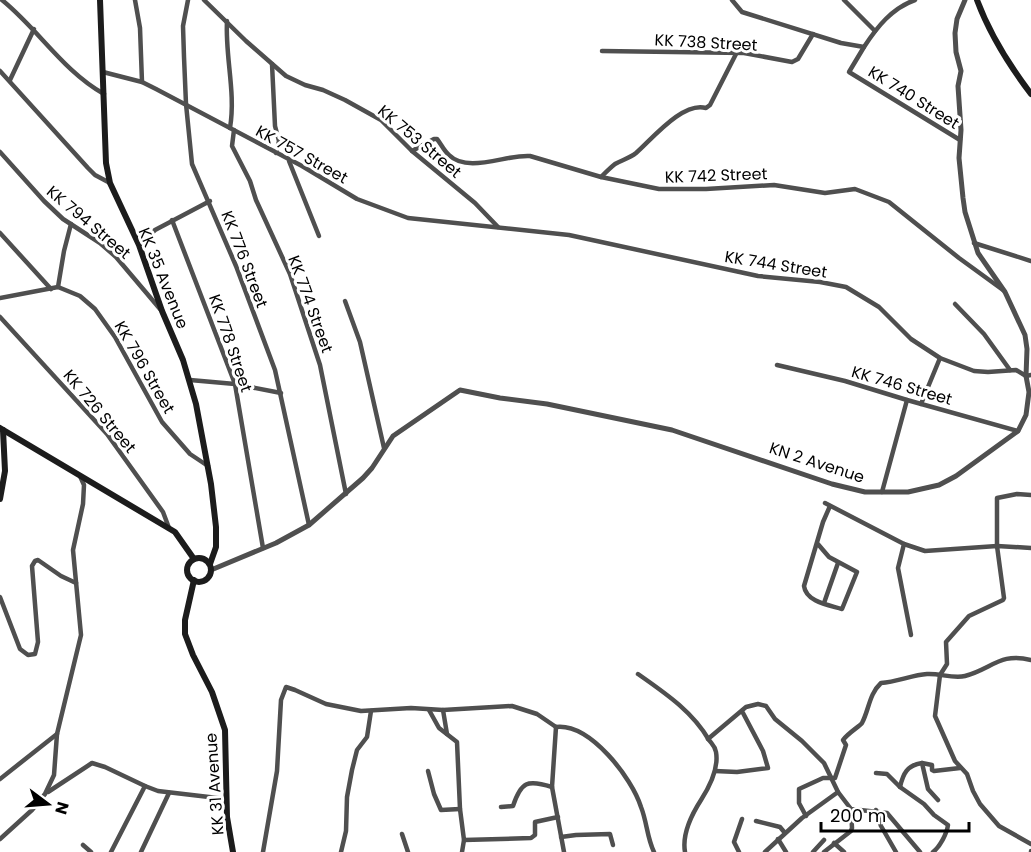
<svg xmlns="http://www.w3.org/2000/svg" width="1031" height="852" viewBox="0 0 1031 852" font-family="Poppins,sans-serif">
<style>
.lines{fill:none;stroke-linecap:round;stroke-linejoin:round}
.minor{stroke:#4f4f4f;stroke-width:4.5}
.tertiary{stroke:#4f4f4f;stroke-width:5}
.secondary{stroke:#1c1c1c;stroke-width:6}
.labels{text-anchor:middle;stroke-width:6;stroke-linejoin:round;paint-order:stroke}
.street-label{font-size:16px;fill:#000;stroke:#fff}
</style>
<rect width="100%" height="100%" fill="#fff"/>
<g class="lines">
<!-- minor -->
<g class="minor">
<path d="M 2,0 C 38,29 63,71 104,94"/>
<polyline points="135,0 140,28 142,82"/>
<polyline points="188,0 183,26 184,57 186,104 192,164 236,266 275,370 309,525"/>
<polyline points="204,0 246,41 286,76 305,85 323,90 345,100 381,120 412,151 475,203 498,227"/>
<path d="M 732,0 L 742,12 L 841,43 L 864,47 C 877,27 892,8 915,0"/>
<polyline points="844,0 875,31"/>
<path d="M 227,21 C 225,57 236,92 230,128"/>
<polyline points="864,47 849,72 960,140"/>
<polyline points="602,51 744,53 792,62 798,59 813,34"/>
<polyline points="272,64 275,126 279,141 276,153"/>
<polyline points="0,71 88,168 95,175 110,183"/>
<polyline points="103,72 142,82 156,89 302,166 357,199 408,218 569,235 758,276 820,282 846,287 879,307 911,339 940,358 974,371 988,372 1016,370 1026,376 1031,375"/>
<polyline points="10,80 34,29"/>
<polyline points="234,130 232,146 250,181 256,200 290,274 320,365 346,494"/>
<path d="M 412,151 L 434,139 L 437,139 C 441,144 444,151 449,155 C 468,174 507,154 530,156 L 601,177 L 659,189 L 706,189 L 774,185 L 825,193 L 855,189 L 889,202 L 959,258 L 1003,290"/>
<polyline points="0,152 44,201 63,219 100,243 116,257 160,309"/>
<polyline points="289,161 319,236"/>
<path d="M 601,177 C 605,173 610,168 615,164 C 622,160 630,158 636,153 C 652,139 683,101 706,108 L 710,105 L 736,54"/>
<polyline points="172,220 235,384 263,548"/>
<polyline points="0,233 51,289"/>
<polyline points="974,243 1031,261"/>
<polyline points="139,245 155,230 210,201"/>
<polyline points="58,287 64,251 71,224"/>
<polyline points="0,298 58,287 80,296 95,309 115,337 162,422 190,454 208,466"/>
<polyline points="345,301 360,342 384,448"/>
<polyline points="955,304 984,334 1010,370"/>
<polyline points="0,317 107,434 163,512 169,528"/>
<polyline points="777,365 845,381 907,400 1018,431"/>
<polyline points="190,380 235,384 281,393"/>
<polyline points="921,404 940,358"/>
<polyline points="882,492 907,400"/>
<polyline points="1031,495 1017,494 997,498 997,546 1004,598 1003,600 969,616 946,642 947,664 940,675 935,716 955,761 967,774 973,791 980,804 999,826 1031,844"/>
<polyline points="825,503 904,544 925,551 997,546 1031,548"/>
<path d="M 817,543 L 829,557 L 857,572 L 842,609 C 829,605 806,602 804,586 L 823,522 L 830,506"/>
<polyline points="904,544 898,568 911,635"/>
<polyline points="0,597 20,649 28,655 35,654 38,642 32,566 35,561 38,560 61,576 76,583"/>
<polyline points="824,603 838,563"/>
<path d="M 638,674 C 665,693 692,711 709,740 C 712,744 715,746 716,752 C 719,769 710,786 701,800 C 692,814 682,835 685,852"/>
<polyline points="429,710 439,728 457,742 460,809 464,840 462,852"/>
<polyline points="443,710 447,734"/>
<path d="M 556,727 C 590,723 632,778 641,807 C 647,822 647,838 654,852"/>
<polyline points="556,727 552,787 564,852"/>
<polyline points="708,739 746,707 758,704 766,706 775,719 802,741 824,763 838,792"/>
<polyline points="922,763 932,765 932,770 934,771 960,768"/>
<polyline points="428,771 434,794 441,810 460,809"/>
<polyline points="715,771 737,772 768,768 763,751 743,713"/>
<path d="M 876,773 L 887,774 L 900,787 L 924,804 L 934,815 L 948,825 C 947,833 940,847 933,852"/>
<polyline points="0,779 57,734"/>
<path d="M 900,787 C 903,774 907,765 922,763 L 928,789 L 938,800"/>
<polyline points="48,792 92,763 105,767 145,786"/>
<path d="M 501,807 L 513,806 C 521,782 527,779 552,787"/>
<polyline points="876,810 881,826 896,852"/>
<path d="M 806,816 L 799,803 L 799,789 L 823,778 L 835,778 L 846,745 L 843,740 C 848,733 860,726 862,723 C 869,710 869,694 881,683 C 897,682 912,675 927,674 C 939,673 953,679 965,676 C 992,669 1000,652 1031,660"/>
<polyline points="756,821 780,827 785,833"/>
<polyline points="402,834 408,852"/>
<polyline points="561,837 576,835 610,834 613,845"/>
<polyline points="0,839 32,810 45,794 54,775 57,734 81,635 73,550 83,504 84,485 80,476"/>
<polyline points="778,839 786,852"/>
<polyline points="464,840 531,838 535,835 535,822 558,817"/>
<polyline points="834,843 844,852"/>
<polyline points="83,845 91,852"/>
<polyline points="111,852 145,786 158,791 226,799"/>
<polyline points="141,852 169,793"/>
<polyline points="263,852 277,771 281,700 286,687 295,690 326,704 361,711 411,708 443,710 512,706 537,714 556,727"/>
<polyline points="341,852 346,831 347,797 352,770 357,750 367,737 371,711"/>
<polyline points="739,852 734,842 742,819"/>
<polyline points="765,852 802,818 838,792 851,809 887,813 920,852"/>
<polyline points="813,852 824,840"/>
<polyline points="824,852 851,831 852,828 851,809"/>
<polyline points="1031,852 1031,851"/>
</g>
<!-- tertiary -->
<polyline class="tertiary" points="211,570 276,543 309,525 363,478 372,468 393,436 460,390 500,398 547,404 672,430 832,484 865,492 908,492 939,485 956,476 1018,431 1026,415 1029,392 1026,376 1027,349 1025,335 1005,292 978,253 965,212 963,198 959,158 961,130 958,86 961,71 956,52 955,33 957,19 965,0"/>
<!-- secondary -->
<g class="secondary">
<polyline points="100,0 106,163 110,183 139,245 162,311 183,360 196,404 211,484 216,527 216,547 210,564"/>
<path d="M 977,0 C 990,35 1009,65 1031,94"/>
<polyline points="0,428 175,532 194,559"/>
<polyline points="0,499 5,471 3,430"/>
<circle cx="199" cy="570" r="12"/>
<polyline points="194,580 185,620 185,634 193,655 212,692 225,730 227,817 233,852"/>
</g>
</g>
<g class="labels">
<!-- street labels -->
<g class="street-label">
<text transform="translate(706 42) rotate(3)" y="6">KK 738 Street</text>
<text transform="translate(914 97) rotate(32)" y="6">KK 740 Street</text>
<text transform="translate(420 141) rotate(40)" y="6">KK 753 Street</text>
<text transform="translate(302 154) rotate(29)" y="6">KK 757 Street</text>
<text transform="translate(716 175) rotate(-2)" y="6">KK 742 Street</text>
<text transform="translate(89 222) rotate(40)" y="6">KK 794 Street</text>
<text transform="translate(245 259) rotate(69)" y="6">KK 776 Street</text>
<text transform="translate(776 264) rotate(9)" y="6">KK 744 Street</text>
<text transform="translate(164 278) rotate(68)" y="6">KK 35 Avenue</text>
<text transform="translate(311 304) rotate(70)" y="6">KK 774 Street</text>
<text transform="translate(231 343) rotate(71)" y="6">KK 778 Street</text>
<text transform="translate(145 367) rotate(60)" y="6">KK 796 Street</text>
<text transform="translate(902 385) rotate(16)" y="6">KK 746 Street</text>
<text transform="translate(100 411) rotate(50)" y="6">KK 726 Street</text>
<text transform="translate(817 462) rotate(18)" y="6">KN 2 Avenue</text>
<text transform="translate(214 784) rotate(-94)" y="6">KK 31 Avenue</text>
</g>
</g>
<!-- north arrow -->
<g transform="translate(48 804) rotate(106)" stroke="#ffffff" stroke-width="4.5" paint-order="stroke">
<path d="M0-4.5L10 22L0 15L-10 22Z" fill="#000000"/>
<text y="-9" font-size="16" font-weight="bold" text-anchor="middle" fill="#000000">N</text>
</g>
<!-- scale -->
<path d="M821 822v9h148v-9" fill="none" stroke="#000000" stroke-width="3"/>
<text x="830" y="822" font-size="18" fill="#000000" stroke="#ffffff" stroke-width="4.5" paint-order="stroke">200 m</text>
</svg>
